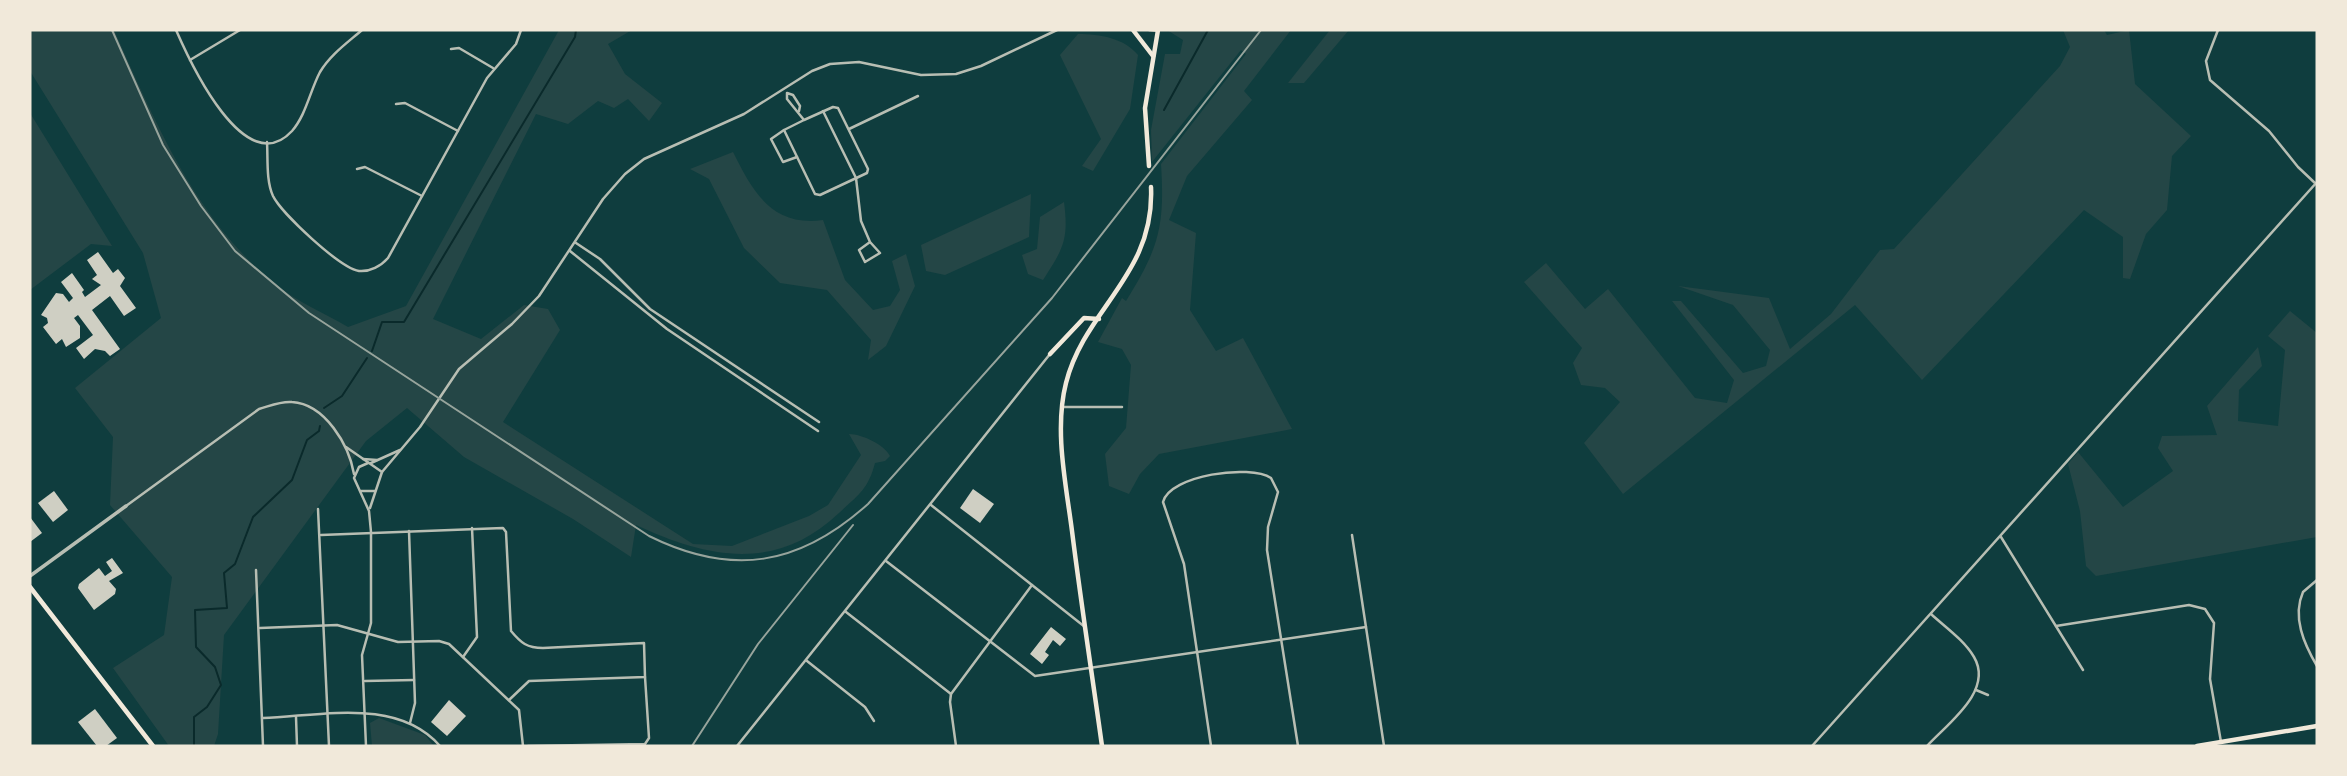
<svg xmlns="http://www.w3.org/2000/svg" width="2347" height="776" viewBox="0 0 2347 776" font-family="'Archivo Narrow',sans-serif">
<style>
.green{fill:#244646}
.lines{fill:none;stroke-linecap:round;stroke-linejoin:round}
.stream{stroke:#0a2a2b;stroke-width:2}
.building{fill:#cfcfc3}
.minor{stroke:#b8beb3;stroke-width:2.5}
.tertiary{stroke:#b8beb3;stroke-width:3.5}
.secondary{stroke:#f1e9da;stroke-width:4.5}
.rail{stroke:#97a49c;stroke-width:2}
</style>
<rect width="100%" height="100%" fill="#0f3d3e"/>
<!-- green -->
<g class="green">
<path d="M 30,30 L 114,30 C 155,121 194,218 275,284 C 296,301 324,313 348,327 L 406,306 L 559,30 L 632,30 L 608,44 L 625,74 L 662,103 L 649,121 L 628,99 L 614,108 L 598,101 L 568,124 L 536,114 L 433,319 L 481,339 L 524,305 L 548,309 L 560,330 L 503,422 L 693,544 L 732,546 L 809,516 L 828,505 L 861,455 L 849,434 C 862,434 885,445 890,456 L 885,461 L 875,463 C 868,490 858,495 839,513 C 776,573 707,558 636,525 L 631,557 L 573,519 L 464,457 L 407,408 L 366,441 L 224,635 L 218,734 L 214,746 L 169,746 L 113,668 L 164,635 L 172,577 L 110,505 L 113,437 L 75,388 L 161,318 L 143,253 L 30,71 Z"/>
<path d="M 1167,30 L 1291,30 L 1244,91 L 1252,100 L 1187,176 L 1169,220 L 1196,233 L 1190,310 L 1216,351 L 1243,338 L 1292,429 L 1159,454 L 1140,474 L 1129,494 L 1109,486 L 1105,454 L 1126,428 L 1131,365 L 1122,349 L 1098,342 L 1122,298 L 1126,301 C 1159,248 1165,226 1161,164 L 1246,54 L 1241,50 L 1152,162 L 1151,130 L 1165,54 L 1180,54 L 1183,40 Z"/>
<polygon points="1330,30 1349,30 1304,83 1288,83"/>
<polygon points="2063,30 2104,30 2107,35 2129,30 2135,84 2191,136 2172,156 2167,210 2146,234 2130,279 2123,278 2123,237 2084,210 1922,380 1855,305 1623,494 1584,443 1620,402 1605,388 1581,385 1573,363 1582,348 1524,282 1546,263 1585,309 1608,289 1695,398 1727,403 1734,380 1672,301 1681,301 1743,373 1766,366 1770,350 1733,305 1678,286 1769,298 1790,349 1831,314 1880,250 1894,249 2060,66 2070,47"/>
<path d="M 1078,34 C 1100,34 1124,38 1138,55 L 1130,109 L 1093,171 L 1082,166 L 1101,139 L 1060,55 Z"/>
<polygon points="30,113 112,246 91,244 30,290"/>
<path d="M 733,152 C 753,192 772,227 823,220 L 845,280 L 873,310 L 890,306 L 900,290 L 892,261 L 906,254 L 915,286 L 886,346 L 868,360 L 871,340 L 827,290 L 780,283 L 744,248 L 709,179 L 690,169 Z"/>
<polygon points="1031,194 1029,237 945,275 926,271 921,245"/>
<path d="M 1064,202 C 1069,240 1063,249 1043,280 L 1028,274 L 1022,255 L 1037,249 L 1040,217 Z"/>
<polygon points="2290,311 2317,333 2317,537 2096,576 2086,566 2080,511 2068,464 2078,452 2123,507 2173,471 2158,448 2162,436 2217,435 2207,406 2258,347 2262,366 2239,390 2238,421 2278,426 2285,350 2268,336"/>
<polygon points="379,718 425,735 434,746 372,746 370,723"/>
</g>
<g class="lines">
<!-- stream -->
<g class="stream">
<polyline points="1164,110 1208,30"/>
<polyline points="372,351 382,322 404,322 575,37 576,30"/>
<polyline points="324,408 342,396 367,358"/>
<polyline points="194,746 194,717 207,707 221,685 215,667 196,647 195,610 227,608 224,573 235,564 253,517 292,480 307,440 319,431 320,426"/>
</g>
</g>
<!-- building -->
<g class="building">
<polygon points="98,252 113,273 118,269 125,278 120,286 136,308 124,316 110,296 92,310 120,349 110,356 105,351 95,349 84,359 76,348 93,335 78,315 74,318 80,326 80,338 66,347 62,339 56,344 43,327 48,323 47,318 41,315 56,293 63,294 69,302 73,298 61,282 72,273 84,290 82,292 85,297 101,285 92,279 97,275 87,260"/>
<polygon points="973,489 994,504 980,523 960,508"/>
<polygon points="54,491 68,510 53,522 38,503"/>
<polygon points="30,517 42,533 30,542"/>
<polygon points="112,558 123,573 109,581 116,589 115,594 94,610 78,588 79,584 99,568 105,576 112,571 106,562"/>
<polygon points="1051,627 1066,639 1060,646 1053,640 1045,652 1049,655 1042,664 1030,654"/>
<polygon points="449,700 466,716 447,736 431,722"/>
<polygon points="95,709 117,738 106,746 97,746 78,722"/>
</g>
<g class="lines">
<!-- minor -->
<g class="minor">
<path d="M 176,30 C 190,62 245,182 292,131 C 306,115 310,91 320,72 C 330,55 347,43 362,30"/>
<polyline points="1149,30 1158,31"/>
<polyline points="2218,30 2206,61 2210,80 2269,131 2298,167 2316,184"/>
<polyline points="451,49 459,48 493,68"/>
<polyline points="190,60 240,30"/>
<polyline points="396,104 405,103 458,131"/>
<polyline points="799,111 800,106 793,95 787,93 787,99 804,120 833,107 838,108 868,169 867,173 820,195 815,194 784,130 804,120"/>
<polyline points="823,111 856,178 861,221 870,242 880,253 865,262 859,250 870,242"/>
<polyline points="849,129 918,96"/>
<polyline points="784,130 771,139 783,162 797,157"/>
<path d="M 267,142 C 268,159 266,181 273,196 C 282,214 340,268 359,271 C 370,272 381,266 388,258 L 487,78 L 516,44 L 521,30"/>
<polyline points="357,169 365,167 422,196"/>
<polyline points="576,243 600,259 650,309 819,422"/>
<polyline points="570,251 667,329 818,431"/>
<polyline points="1062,407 1122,407"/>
<polyline points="346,447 382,472 370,508"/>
<polyline points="363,459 377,460"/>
<polyline points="371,463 400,450"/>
<polyline points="382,472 420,427 459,369 512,324 539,296 603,199 625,174 644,159 744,114 812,71 830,64 859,62 921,75 956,74 981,66 1057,30"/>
<polyline points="361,491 375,491"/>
<polyline points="931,505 1085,627"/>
<path d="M 126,506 L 259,409 C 270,406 280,401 292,402 C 325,404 349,445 354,474"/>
<polyline points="318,509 329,746"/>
<polyline points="409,531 415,703 410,723"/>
<path d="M 321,535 L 503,528 L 506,532 L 511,631 C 521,643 527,648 543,648 L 644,643 L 645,677 L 529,681 L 509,700"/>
<polyline points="1352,535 1384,746"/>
<polyline points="2001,537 2083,670"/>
<polyline points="886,561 1035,676 1366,627"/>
<polyline points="256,570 263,746"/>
<path d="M 2317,580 L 2303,592 C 2292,617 2304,644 2317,666"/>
<polyline points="846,612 951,694"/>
<polyline points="2056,626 2189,605 2205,609 2214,623 2210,679 2221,742"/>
<polyline points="260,628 337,625 398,642 439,641 449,644 519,710 523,746"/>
<polyline points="463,657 477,637 472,528"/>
<polyline points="807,661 865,707 874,721"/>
<polyline points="365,681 414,680"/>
<polyline points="1976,690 1988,695"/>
<polyline points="296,717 297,746"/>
<path d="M 263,718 C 321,716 397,697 440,746"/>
<polyline points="366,746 362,655 371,623 371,532 369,511 354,478 359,467 368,463"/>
<polyline points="528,746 645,744 649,738 645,677"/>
<polyline points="737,746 1050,354"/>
<polyline points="956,746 950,702 951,694 1032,585"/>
<path d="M 1211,746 L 1184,564 L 1163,502 C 1170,475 1250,464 1271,478 L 1278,492 L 1268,527 L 1267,550 L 1298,746"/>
<polyline points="1812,746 2317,182"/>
<path d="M 1927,746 C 1947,724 1994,691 1974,657 C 1964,640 1945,627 1931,614"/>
</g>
<!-- tertiary -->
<polyline class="tertiary" points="30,576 126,506"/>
<!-- secondary -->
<g class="secondary">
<polyline points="1133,30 1153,56"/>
<polyline points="1149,166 1145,108 1158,30"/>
<polyline points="1050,354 1084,318 1099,319"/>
<polyline points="30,587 153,746"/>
<path d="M 1102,746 C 1092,674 1081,603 1072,531 C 1066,484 1054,430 1066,383 C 1085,308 1155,275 1151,187"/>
<polyline points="2197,746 2317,726"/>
</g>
<!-- rail -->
<g class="rail">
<path d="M 112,30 L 163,145 L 201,206 L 235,251 L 309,313 L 649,536 C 732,577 799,566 868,504 L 1052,298 L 1261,30"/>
<polyline points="692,746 758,644 853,525"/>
</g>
</g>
<!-- border -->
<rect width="2347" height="776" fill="none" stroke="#f1e9da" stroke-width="63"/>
</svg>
